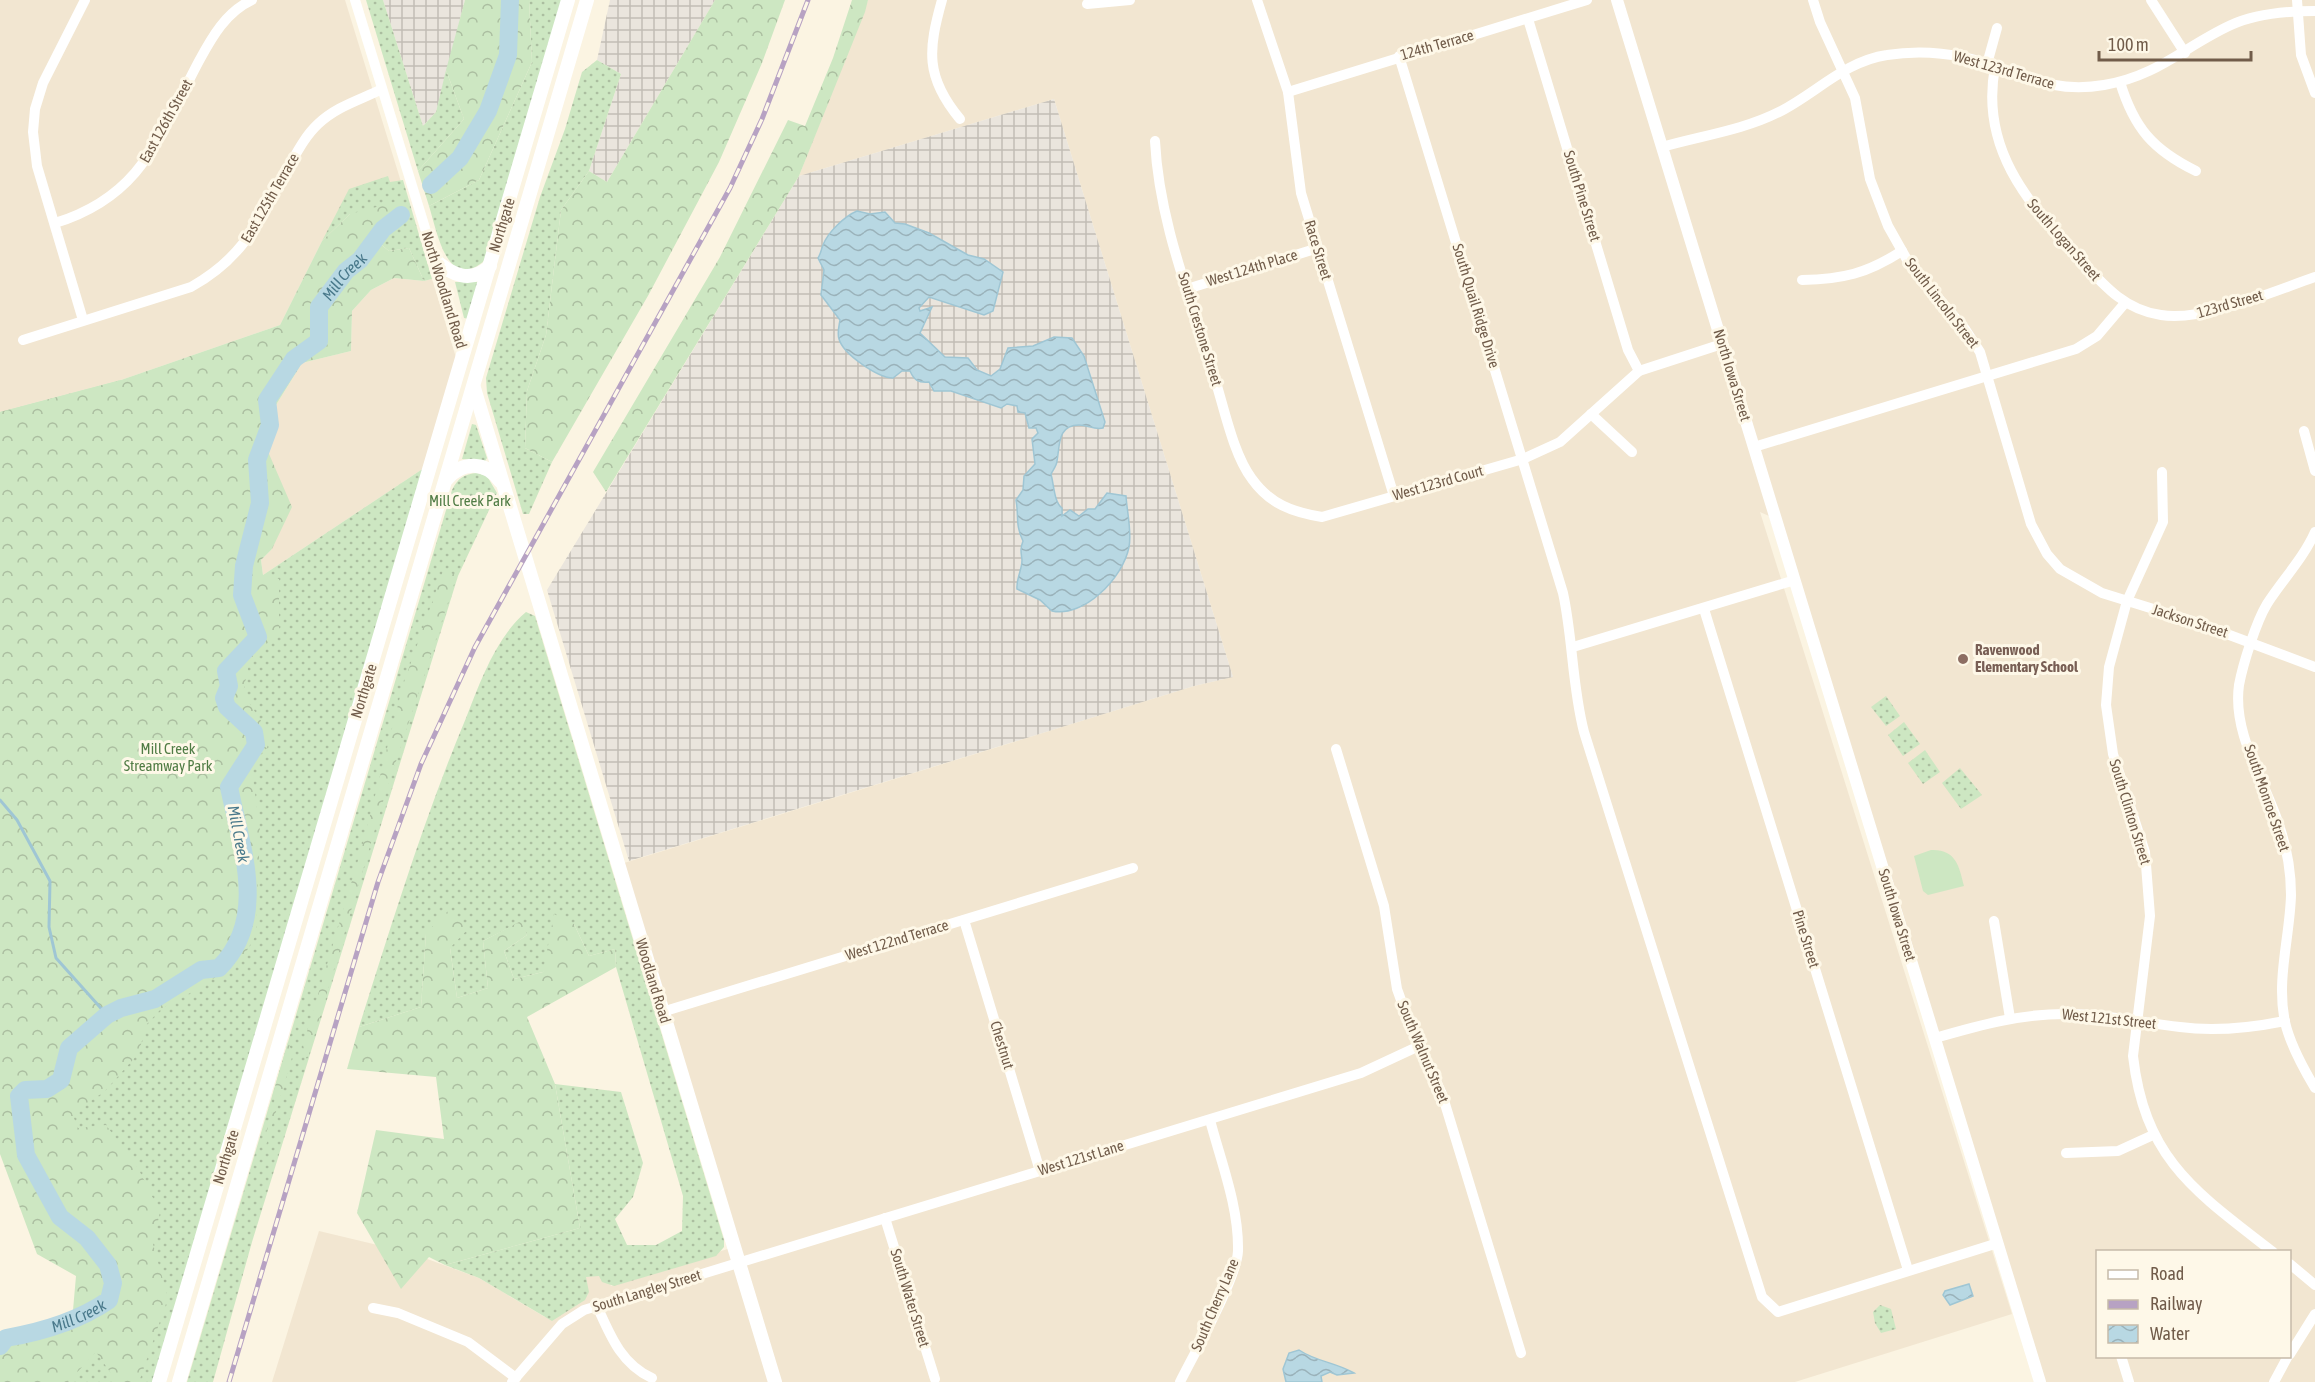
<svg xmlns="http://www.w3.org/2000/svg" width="2315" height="1382" viewBox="0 0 2315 1382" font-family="'Asap Condensed',sans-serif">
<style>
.residential{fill:#f2e6d1;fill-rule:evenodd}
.industrial{fill:url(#industrial-grid)}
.grass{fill:url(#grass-dots)}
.forest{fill:url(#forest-crowns)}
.pitch{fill:#cde7c2}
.water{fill:url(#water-waves);stroke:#9fc6d4;stroke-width:1.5}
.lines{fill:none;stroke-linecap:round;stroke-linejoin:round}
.stream{stroke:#9fc6d4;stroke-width:3}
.river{stroke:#b8d8e3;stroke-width:18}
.minor{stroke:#fff;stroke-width:10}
.tertiary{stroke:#fff;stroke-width:12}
.secondary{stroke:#fff;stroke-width:14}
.rail-casing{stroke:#b7a2c3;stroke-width:5}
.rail{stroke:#fef8e8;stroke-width:3;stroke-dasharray:9;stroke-linecap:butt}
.education-dot{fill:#8d6e63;stroke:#fef8e8;stroke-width:2}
.labels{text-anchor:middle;stroke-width:6;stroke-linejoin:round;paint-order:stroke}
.street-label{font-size:15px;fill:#715c4a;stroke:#fef8e8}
.park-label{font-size:15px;fill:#507c45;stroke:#fef8e8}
.education-label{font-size:15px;font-weight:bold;fill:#785e54;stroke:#fef8e8;text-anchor:start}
.water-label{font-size:16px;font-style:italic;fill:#48788a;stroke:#fef8e8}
</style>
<defs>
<pattern id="industrial-grid" width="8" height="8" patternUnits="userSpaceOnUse" patternTransform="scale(1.5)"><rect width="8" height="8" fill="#eae5dd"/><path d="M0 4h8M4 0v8" fill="none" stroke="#c2bdb5"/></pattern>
<pattern id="grass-dots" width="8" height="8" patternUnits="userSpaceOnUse" patternTransform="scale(1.5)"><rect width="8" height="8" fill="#cde7c2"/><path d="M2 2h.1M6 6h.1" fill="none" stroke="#abbea0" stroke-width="1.8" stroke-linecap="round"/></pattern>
<pattern id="forest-crowns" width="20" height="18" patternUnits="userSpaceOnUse" patternTransform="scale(1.5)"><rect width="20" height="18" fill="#cde7c2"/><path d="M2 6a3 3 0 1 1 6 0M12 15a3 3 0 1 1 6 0" fill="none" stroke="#abbea0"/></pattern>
<pattern id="water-waves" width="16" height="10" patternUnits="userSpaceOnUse" patternTransform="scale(1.5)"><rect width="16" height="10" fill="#b8d8e3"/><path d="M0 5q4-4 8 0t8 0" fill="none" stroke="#9ab2ba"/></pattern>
</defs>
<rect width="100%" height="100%" fill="#fbf4e2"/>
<!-- residential -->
<g class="residential">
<polygon points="0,0 345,0 406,198 350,214 322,241 280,325 121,380 0,412"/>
<path d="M 868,0 L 2315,0 L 2315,1382 L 2039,1382 L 1769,516 L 1760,512 L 2012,1314 L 1795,1382 L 272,1382 L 319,1231 L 411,1253 L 479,1278 L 545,1317 L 588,1295 L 583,1277 L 606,1272 L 611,1286 L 737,1246 L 621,864 L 1194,686 L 1233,677 L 1054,99 L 799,176 ZM 2098,1252 L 2290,1252 L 2290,1356 L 2098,1356 Z"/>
<polygon points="394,278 424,281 432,279 457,361 424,468 263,575 261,560 272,549 263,440 276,405 302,363 351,351 352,311 371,290"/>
</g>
<!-- industrial -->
<g class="industrial">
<polygon points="383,0 465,0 436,112 423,126"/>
<polygon points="610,0 715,0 607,182 589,171 621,74 597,60"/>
<polygon points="1054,99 1233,677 1194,686 629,861 547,590 799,176"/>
</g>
<!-- grass -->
<g class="grass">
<polygon points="366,0 383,0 423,126 436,112 446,70 464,119 418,171"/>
<path d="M 529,0 L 562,0 L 485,260 C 447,294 437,231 429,206 L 479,180 L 532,62 Z"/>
<polygon points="597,60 621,74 589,171 561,210 546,335 527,391 525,448 552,462 529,514 523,514 487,393 486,378 540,197 565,129 582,72"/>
<polygon points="388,176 390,182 403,180 432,279 424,281 409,248 389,251 378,242 379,230 350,214 322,241 349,189"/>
<polygon points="455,282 478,282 469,319 464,318"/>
<path d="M 121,380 L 145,462 L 270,425 L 257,460 L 244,566 L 263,575 L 424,468 L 159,1382 L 0,1382 L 0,1346 L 6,1338 C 41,1332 80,1320 109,1300 L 0,1088 L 0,412 Z"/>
<polygon points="472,424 476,425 487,458 485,461 462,459"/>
<path d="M 477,473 L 487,476 L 497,493 L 458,576 L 252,1242 L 213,1382 L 187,1382 L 452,490 C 458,478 464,474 477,473 Z"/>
<path d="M 526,612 L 535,616 L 724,1240 L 724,1247 L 716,1256 L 614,1286 L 602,1282 L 599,1276 L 586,1277 L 589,1292 L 585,1300 L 552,1321 L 479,1278 L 445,1265 L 580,1228 L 555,1084 L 621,1092 L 643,1163 L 633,1197 L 615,1219 L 627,1245 L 656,1245 L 682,1231 L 683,1196 L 616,967 L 615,949 L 589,956 L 574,924 L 543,972 L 514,979 L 504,951 L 527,935 L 520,922 L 483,941 L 488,988 L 457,998 L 450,948 L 426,934 L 421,1007 L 359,1027 C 392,923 424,818 466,718 C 480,682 496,637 526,612 Z"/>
<polygon points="1886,696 1900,716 1886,726 1871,707"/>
<polygon points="1904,722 1920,744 1903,756 1888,735"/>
<polygon points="1925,750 1940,772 1923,784 1908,763"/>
<polygon points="1960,768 1982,795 1961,809 1942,783"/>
<polygon points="1880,1305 1891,1309 1896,1329 1881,1333 1875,1323 1873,1312"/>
</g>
<!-- forest -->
<g class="forest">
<polygon points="465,0 529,0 532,62 479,180 429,206 418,171 464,119 446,70"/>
<polygon points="715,0 785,0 762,63 719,162 649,294 552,462 525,448 527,391 546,335 561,210 589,171 607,182"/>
<polygon points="852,0 868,0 865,12 799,176 606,492 593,472 720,257 788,120 805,126 833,58"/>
<polygon points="399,201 405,221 379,230 378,242 389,251 409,248 424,281 394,278 371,290 352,311 351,351 302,363 276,405 263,440 292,507 272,549 261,560 263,575 279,579 279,631 249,663 243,693 270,735 267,748 251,764 260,831 256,935 243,957 203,986 161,1009 147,1024 138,1054 104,1092 72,1113 78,1128 106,1125 138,1168 160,1212 153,1244 168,1298 139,1382 117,1382 96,1352 68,1382 0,1382 0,1334 71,1333 76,1276 37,1254 0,1154 0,412 121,380 280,325 322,241 350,214"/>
<polygon points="443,571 457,575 385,795 307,1061 303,1045 362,847 403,685"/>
<polygon points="448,911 469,928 450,948 457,998 488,988 483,941 521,921 527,935 504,951 514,979 543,972 554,914 574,924 589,956 615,949 616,967 527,1017 555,1084 580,1228 445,1265 429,1257 401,1289 357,1213 376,1130 444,1139 436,1077 347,1069 359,1027 421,1007 426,933"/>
<polygon points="288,1042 293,1054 265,1149 262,1148 275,1099 272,1097"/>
</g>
<!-- pitch -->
<path class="pitch" d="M 1931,850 C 1956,849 1959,866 1964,886 L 1928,895 L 1923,891 L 1914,856 Z"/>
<!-- water -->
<g class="water">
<path d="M 857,211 L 870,214 L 885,212 L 895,223 L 905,224 L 929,233 L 968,255 L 984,259 L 1003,272 L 993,311 L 984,315 L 929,297 L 919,308 L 920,311 L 932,307 L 920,333 L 945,357 L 968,358 L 977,370 L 991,376 L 1000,369 L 1008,348 L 1033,346 L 1054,337 L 1072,338 L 1084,356 L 1105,422 L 1103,428 C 1094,430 1088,425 1079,425 C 1057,425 1060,446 1057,461 C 1057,465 1053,470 1051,474 C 1054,485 1054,502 1062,508 L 1062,516 L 1070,510 L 1079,516 L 1088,509 L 1095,509 L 1107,493 L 1126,496 C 1127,512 1132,532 1129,547 C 1123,578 1084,618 1052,611 L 1040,600 L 1017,589 C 1016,579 1022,570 1022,560 C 1021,552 1020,549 1023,541 C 1015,525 1019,516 1016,500 L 1023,490 L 1024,476 L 1035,464 L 1032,439 L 1038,433 L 1036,428 L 1029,428 L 1025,413 L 1018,412 L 1017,406 L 1007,404 L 1001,408 L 951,391 L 934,391 L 929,382 C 918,383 914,380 910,371 L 902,371 L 893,378 C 878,378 843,354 839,339 C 837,333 839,326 840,320 L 821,295 L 824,270 L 818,258 C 821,253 821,250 823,245 C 828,232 845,216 857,211 Z"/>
<polygon points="1969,1284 1973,1296 1950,1305 1943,1295 1945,1291"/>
<path d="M 1299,1350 C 1317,1362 1335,1362 1354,1373 L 1337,1375 L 1330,1372 L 1321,1376 L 1322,1382 L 1286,1382 L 1283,1369 L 1289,1353 Z"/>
</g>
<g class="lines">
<!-- stream -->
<polyline class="stream" points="0,800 17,820 50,881 49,927 56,958 107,1015"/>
<!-- river -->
<g class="river">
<polyline points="431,185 460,158 488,111 508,55 510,0"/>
<path id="s1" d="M 0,1346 L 6,1338 C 41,1332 80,1320 109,1300 L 113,1283 L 108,1265 L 87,1238 L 60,1217 L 26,1155 L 19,1096 L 25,1090 L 47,1089 L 61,1080 L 69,1048 L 107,1015 L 121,1008 L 155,999 L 201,970 L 219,968 C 269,919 241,846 229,787 L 256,745 L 254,732 L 227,707 L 224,698 L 229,686 L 226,671 L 258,637 L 242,595 L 244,566 L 260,503 L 257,460 L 270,425 L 267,400 L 294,359 L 319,341 L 319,307 L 346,271 L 360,260 L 383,229 L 401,215"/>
</g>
<!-- minor -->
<g class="minor">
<polyline points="355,0 464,355"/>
<path d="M 942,0 C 928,50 925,77 960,119"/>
<polyline points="1257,0 1288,92 1301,193 1394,496"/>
<polyline points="1813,0 1820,22 1855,98 1870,179 1888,226 1910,265 1965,329 1980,352 2031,524 2047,554 2060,569 2102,593 2192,621 2315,667"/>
<polyline points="2151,0 2185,53"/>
<polyline points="2297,0 2301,55 2315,93"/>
<polyline points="1087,4 1130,0"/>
<polyline points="1528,19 1628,350 1639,371"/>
<path d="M 1399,56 L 1563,593 C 1573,639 1572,686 1584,732 L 1762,1297 L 1778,1312 L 1998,1243"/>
<polyline points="1987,64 1997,28"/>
<path d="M 1995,67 C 1980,147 2026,201 2077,256 C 2101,282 2123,310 2161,315 C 2203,322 2274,291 2315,277"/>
<path d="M 2120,82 C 2134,128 2153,150 2196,171"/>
<polyline points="1288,92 1587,0"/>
<path d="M 1155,141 C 1159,222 1191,299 1214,376 C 1224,407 1233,454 1252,479 C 1270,504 1292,512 1322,517 L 1523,459 L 1560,442 L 1639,371 L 1722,344"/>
<path d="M 1662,147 C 1700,136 1744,130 1779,112 C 1815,94 1845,61 1887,55 C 1911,51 1939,52 1964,57 C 2016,69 2046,95 2104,85 C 2158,76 2185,46 2231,25 C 2257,13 2287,11 2315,11"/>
<path d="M 55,223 C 143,196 159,136 199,61 C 212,37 226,12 252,0"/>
<path d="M 1802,280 C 1843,279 1866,274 1902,251"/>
<polyline points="1187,289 1318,248"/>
<polyline points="83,320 37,166 33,132 35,109 43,83 85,0"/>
<path d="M 23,340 L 191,287 C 243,258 258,223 285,173 C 295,156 304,137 318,124 C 337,106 360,100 382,89"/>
<polyline points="1591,414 1632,452"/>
<polyline points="2304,431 2315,471"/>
<polyline points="1754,447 2076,349 2097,336 2125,303"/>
<path d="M 2162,472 L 2163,522 L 2127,601 L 2109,667 L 2106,705 L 2113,754 L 2145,852 L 2150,916 L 2133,1056 C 2145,1160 2196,1192 2273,1252"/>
<path d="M 2315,532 C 2303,559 2283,579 2267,604 C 2256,622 2243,664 2239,685 C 2232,735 2266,782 2280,828 C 2287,849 2291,872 2291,895 C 2290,936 2276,980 2285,1022 C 2290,1044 2303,1068 2315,1088"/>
<polyline points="1704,609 1908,1270"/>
<polyline points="1573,647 1795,580"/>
<polyline points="1336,749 1384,906 1397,989 1409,1022 1442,1094 1521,1353"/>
<polyline points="964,920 1040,1171"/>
<polyline points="1994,921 2010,1018"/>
<polyline points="662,1012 1133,868"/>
<path d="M 1935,1038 C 1980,1025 2023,1013 2070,1014 C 2107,1014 2143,1023 2180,1027 C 2215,1032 2250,1028 2285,1021"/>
<polyline points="2066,1153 2118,1151 2153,1135"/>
<polyline points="885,1218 935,1379"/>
<polyline points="2290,1264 2315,1285"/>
<path d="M 597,1306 C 610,1335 621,1364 652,1378"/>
<polyline points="373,1308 398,1313 468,1342 516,1378"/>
<polyline points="2290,1354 2315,1314"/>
<polyline points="2121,1356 2129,1382"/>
<polyline points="512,1382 562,1324 584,1310 1361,1073 1419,1046"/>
<path d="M 1180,1382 C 1194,1354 1237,1278 1238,1251 C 1239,1207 1221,1162 1210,1120"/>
<polyline points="2274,1382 2288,1356"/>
</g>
<!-- tertiary -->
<polyline class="tertiary" points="1617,0 2040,1382"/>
<!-- secondary -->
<g class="secondary">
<path d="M 434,259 C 451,275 471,284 490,266"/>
<polyline points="474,388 775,1382"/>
<path d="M 447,479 C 462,461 486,461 500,481"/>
<polyline points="159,1382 568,0"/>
<polyline points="179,1382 587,0"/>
</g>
<!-- rail casing -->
<g class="rail-casing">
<polyline id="rail" points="229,1382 378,882 421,764 475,647 730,188 762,119 808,0"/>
</g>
<!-- rail -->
<use href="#rail" class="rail"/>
</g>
<!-- markers -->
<circle class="education-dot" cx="1963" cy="659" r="6"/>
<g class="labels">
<!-- street labels -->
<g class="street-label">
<text transform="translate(1437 45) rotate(-16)" y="5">124th Terrace</text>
<text transform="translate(2004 70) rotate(16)" y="5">West 123rd Terrace</text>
<text transform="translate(166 121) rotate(-61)" y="5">East 126th Street</text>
<text transform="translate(1582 196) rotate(73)" y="5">South Pine Street</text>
<text transform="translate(270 198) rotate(-60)" y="5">East 125th Terrace</text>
<text transform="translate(502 225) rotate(-73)" y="5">Northgate</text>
<text transform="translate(2064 240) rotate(49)" y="5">South Logan Street</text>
<text transform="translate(1318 250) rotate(73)" y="5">Race Street</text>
<text transform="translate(1252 268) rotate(-17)" y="5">West 124th Place</text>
<text transform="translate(444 290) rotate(73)" y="5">North Woodland Road</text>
<text transform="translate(1942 303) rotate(52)" y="5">South Lincoln Street</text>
<text transform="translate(2230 304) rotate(-16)" y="5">123rd Street</text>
<text transform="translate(1476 306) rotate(73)" y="5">South Quail Ridge Drive</text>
<text transform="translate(1200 329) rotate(73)" y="5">South Crestone Street</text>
<text transform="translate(1732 375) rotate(73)" y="5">North Iowa Street</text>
<text transform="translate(1438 483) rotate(-16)" y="5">West 123rd Court</text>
<text transform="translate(2190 621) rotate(18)" y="5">Jackson Street</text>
<text transform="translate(364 691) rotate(-73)" y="5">Northgate</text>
<text transform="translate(2267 798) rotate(71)" y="5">South Monroe Street</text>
<text transform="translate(2130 812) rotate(73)" y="5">South Clinton Street</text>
<text transform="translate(1897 915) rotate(73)" y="5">South Iowa Street</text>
<text transform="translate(1806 939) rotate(73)" y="5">Pine Street</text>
<text transform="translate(897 940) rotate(-17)" y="5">West 122nd Terrace</text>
<text transform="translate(653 981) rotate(73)" y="5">Woodland Road</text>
<text transform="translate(2109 1019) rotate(6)" y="5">West 121st Street</text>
<text transform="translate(1002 1045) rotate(73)" y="5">Chestnut</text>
<text transform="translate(1423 1052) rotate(67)" y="5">South Walnut Street</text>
<text transform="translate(226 1157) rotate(-73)" y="5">Northgate</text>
<text transform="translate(1081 1158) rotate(-17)" y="5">West 121st Lane</text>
<text transform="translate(647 1291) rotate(-17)" y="5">South Langley Street</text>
<text transform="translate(910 1298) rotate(73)" y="5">South Water Street</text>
<text transform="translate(1215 1305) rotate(-67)" y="5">South Cherry Lane</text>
</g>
<!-- park labels -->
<g class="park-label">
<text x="470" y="506">Mill Creek Park</text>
<text x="168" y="754">Mill Creek<tspan x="168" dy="17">Streamway Park</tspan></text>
</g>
<!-- education labels -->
<g class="education-label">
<text x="1975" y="655">Ravenwood<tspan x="1975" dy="17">Elementary School</tspan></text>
</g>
<!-- water labels -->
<g class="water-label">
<text dy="6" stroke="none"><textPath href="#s1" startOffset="1382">Mill Creek</textPath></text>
<text transform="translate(239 834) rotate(79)" y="6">Mill Creek</text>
<text dy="6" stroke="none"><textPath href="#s1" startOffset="86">Mill Creek</textPath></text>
</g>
</g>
<!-- legend -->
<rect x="2096" y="1250" width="195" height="108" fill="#fef8e8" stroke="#c6baa9" stroke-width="1.5"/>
<rect x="2108" y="1270" width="30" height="9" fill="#ffffff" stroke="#c6baa9" stroke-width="1.5"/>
<text x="2150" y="1280" font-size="18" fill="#715c4a">Road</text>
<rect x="2108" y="1300" width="30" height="9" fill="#b7a2c3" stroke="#c6baa9" stroke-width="1.5"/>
<text x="2150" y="1310" font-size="18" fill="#715c4a">Railway</text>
<rect x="2108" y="1325" width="30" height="18" fill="url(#water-waves)" stroke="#c6baa9" stroke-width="1.5"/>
<text x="2150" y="1340" font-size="18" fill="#715c4a">Water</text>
<!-- scale -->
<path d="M2099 51v9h152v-9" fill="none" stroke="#715c4a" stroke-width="3"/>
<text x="2108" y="51" font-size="18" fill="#715c4a" stroke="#fef8e8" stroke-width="4.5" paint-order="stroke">100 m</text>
</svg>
